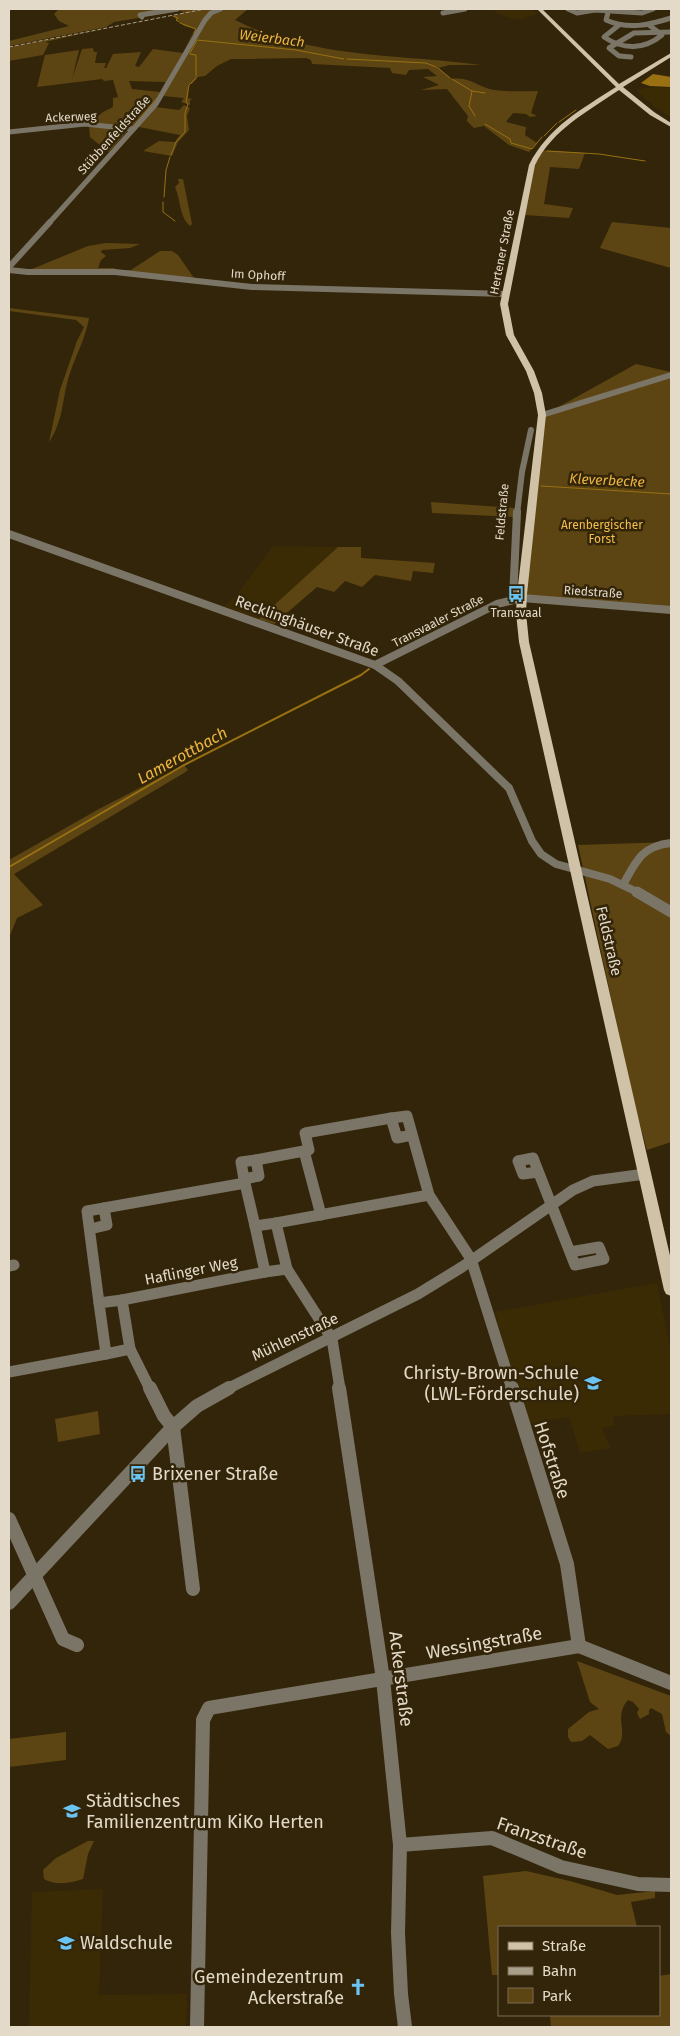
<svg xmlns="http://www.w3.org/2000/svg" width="680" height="2036" viewBox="0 0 680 2036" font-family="'Fira Sans',sans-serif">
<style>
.built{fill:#3b2b05}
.green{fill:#5d4513;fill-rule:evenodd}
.water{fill:#997112}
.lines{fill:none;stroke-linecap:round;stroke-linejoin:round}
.stream-far1{stroke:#997112;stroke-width:1}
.stream{stroke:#997112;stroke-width:2}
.minor-far4{stroke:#7b7568;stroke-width:5}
.minor-far3{stroke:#7b7568;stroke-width:6}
.minor-far2{stroke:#7b7568;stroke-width:8}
.minor-far1{stroke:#7b7568;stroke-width:11}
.minor{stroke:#7b7568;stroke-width:14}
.major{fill:#d0c2a7;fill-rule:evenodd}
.rail{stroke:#a99e8a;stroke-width:1;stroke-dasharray:4 2;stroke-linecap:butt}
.labels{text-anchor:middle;stroke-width:5;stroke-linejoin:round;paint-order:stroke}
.far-street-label{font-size:12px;fill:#e3daca;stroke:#332509}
.far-park-label{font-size:12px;fill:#f5bf4b;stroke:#332509}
.far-poi-label{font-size:12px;fill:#e3daca;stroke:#332509}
.far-water-label{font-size:14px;font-style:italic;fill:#ecb540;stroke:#332509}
.street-label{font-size:15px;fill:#e3daca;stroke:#332509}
.water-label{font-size:16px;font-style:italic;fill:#ecb540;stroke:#332509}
.near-poi-label{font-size:18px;fill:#e3daca;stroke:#332509;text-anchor:start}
.near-street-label{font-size:18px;fill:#e3daca;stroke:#332509}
</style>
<rect width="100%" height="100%" fill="#332509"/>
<!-- built -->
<g class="built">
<polygon points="491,9 530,9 538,14 518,20 500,15"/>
<polygon points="653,87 671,88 671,117 655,107 636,90"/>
<polygon points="273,546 338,547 259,619 224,606 235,597"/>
<polygon points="657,1283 671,1352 671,1414 613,1416 615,1425 602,1428 610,1448 580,1453 569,1417 526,1424 495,1312"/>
<polygon points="103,1889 99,1995 187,1994 186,2027 29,2027 32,1892"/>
</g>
<!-- green -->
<g class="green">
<path d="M 59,9 L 219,9 L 212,15 L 228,9 L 248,9 L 235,20 C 313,59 397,54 481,65 L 450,65 L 438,68 L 452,79 C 470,76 477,87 494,90 C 508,92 524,91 538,91 L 531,113 L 537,116 L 530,117 L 526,114 L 513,113 L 506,122 L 526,127 L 525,135 L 537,143 L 529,152 L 509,145 L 484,126 L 474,128 L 467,121 L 468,116 L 447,89 L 421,90 L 439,85 L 423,77 L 437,76 L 428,69 L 409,70 L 406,75 L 392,73 L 390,68 L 312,64 L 311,60 L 306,58 L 231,59 L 217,66 L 205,76 L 198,77 L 192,84 L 189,84 L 188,98 L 192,99 L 190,100 L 190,105 L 181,102 L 184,98 L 163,96 L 155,107 L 179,110 L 184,105 L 190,108 L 187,116 L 189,130 L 178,142 L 172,156 L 143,151 L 159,141 L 175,142 L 180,135 L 139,127 L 14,266 L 9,267 L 139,119 L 131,128 L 90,123 L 103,112 L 113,107 L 113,98 L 118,97 L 113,80 L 104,81 L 102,79 L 37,87 L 45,55 L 79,50 L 72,79 L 82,49 L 93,48 L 94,52 L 97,52 L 95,63 L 106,63 L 104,68 L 106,68 L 113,54 L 141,52 L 135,66 L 139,67 L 153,49 L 183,53 L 195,29 L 184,26 L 173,16 L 184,13 L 181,11 L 114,22 L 106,27 L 9,46 L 9,41 L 69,26 L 59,21 L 54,14 ZM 129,81 L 165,82 L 165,83 L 160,92 L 132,89 Z"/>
<polygon points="107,28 45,42 49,43 43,55 9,61 9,50 36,44 9,50 9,47"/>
<polygon points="89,125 129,129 109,152 103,151 101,146 90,137"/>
<polygon points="539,150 585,153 579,169 550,167 544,204 573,208 569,218 525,215 532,165"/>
<path d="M 178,179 L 183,179 L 192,224 L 190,226 C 179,216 181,201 175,187 L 179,183 Z"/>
<polygon points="612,222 671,228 671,268 600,248"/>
<polygon points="106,243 140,244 130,248 102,250 101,252 106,256 101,260 98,268 115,268 115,270 131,270 160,251 172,251 178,255 194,278 32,269 88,246"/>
<path d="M 9,308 L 89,318 C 86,337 76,355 70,373 C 62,396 64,421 49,442 L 60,390 L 77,341 L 84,327 L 76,320 L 9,311 Z"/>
<polygon points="636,364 671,372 671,608 530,597 526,594 544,415"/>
<polygon points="431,502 514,508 513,517 432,513"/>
<polygon points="338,547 361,547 361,558 435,563 433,573 413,571 411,581 375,575 362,587 345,581 334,592 317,587 274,624 259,619"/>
<polygon points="184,765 188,770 184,773 14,874 43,905 17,918 9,938 9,860 99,809"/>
<polygon points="671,842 671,1142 647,1150 633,1099 578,845"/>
<polygon points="98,1411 100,1434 58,1442 55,1419"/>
<path d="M 577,1661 L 671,1696 L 671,1736 L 666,1732 L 662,1714 L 651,1708 L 649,1710 L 649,1714 L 640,1719 L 637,1713 L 639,1709 L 633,1702 L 628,1700 C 613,1716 629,1732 618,1746 L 608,1749 L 590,1735 L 582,1741 L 571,1742 L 568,1737 L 568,1729 L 589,1712 L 599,1709 L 590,1702 Z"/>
<polygon points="66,1732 66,1760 9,1767 9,1739"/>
<path d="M 88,1841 L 94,1841 L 88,1854 L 83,1879 C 71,1883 56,1886 44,1879 L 43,1870 L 56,1858 Z"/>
<polygon points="526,1871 570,1881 617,1895 655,1891 655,1898 631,1902 637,1927 499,1927 499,1975 492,1975 483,1876"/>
<polygon points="671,1974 671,2027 551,2027 550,2015 659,2015 659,1976"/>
</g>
<!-- water -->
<polygon class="water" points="653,74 671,77 671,87 650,86 641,83"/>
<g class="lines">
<!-- stream-far1 -->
<g class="stream-far1">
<polyline points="173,16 178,18 176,20 179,22"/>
<polyline points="180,23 196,29 194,33"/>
<polyline points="190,53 197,40 296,50 344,59"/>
<polyline points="190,54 196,55 196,76"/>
<polyline points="347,59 426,63 436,67"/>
<polyline points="438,68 450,78"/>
<polyline points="452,79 472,91 469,106 475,116"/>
<polyline points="472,91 485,93"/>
<polyline points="559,122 576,110"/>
<polyline points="136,123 157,98"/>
<polyline points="485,124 510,139 511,143 532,149 542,137"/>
<polyline points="544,136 557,123"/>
<polyline points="547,151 599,154 645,161"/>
<polyline points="171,155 176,142 185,132 185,113 188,104 186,102 189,85 196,78"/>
<polyline points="164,197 166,170 170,157"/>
<polyline points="163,202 163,212 175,221"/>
<polyline points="541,486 671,494"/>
</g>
<!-- stream -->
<polyline class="stream" points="9,867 184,765 361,675 369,669"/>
<!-- minor-far4 -->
<g class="minor-far4">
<polyline points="568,9 577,13 595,10 642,13 653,9"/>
<path d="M 609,9 L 606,20 C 628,30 649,25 671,18"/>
<polyline points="443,13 465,9"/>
<polyline points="142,17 140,15 177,9"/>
<path d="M 619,25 L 604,37 C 623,50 644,50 662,35 L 649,25"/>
<polyline points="620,56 631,57 619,56 609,48 634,33 671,32"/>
<polyline points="9,132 85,124 133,129"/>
<polyline points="49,223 156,104 205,20 211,13 221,9"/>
</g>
<!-- minor-far3 -->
<g class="minor-far3">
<polyline points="9,267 50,222"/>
<polyline points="9,270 28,272 115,272 252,287 506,294"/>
<polyline points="542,415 671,375"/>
<polyline points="517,514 522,472 531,430"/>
</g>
<!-- minor-far2 -->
<g class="minor-far2">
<polyline points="9,534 375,665 398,681 509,788 532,841 541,854 556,864 610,879 639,893"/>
<polyline points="513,599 517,512"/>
<polyline points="375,665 497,604 522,598 671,610"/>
<path d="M 623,885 C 636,861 642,846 671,843"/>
</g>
<!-- minor-far1 -->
<g class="minor-far1">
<polyline points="637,892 671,912"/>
<polyline points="412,1135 397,1138 391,1118 407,1116 429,1195 471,1259 512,1389"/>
<polyline points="304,1151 321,1215"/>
<polyline points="256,1160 309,1150 305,1133 391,1118"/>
<polygon points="256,1160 259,1176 244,1179 241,1162"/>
<polyline points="538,1172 523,1174 518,1161 533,1158 575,1265 604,1259 599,1247 570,1252"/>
<polyline points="244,1179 255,1226"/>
<polyline points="104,1208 245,1183"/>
<polyline points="276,1223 429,1195"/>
<polygon points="276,1223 287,1269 265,1272 255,1226"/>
<polyline points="90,1229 107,1225 104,1208 87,1211 99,1303"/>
<polyline points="9,1266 14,1265"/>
<polyline points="287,1269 332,1339 340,1389"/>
<polyline points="122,1300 265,1272"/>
<polygon points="122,1300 130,1349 106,1354 99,1303"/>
<polyline points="130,1349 150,1389"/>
<polyline points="9,1372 106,1354"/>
<polyline points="227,1389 418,1294 462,1267 573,1190 593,1181 645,1174"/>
</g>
<!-- minor -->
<g class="minor">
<polyline points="150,1388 164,1416 173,1427 193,1589"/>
<polyline points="339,1388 383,1679 400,1845 398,1933 401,1994 405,2027"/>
<polyline points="512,1388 567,1564 579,1646"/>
<polyline points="9,1519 63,1639 77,1645"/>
<polyline points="9,1603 173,1427 197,1406 229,1388"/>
<polyline points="400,1845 492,1838 561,1867 638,1884 671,1885"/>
<polyline points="197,2027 203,1720 209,1708 579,1646 671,1683"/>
</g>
<!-- major -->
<path class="major" d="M 537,9 L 542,9 L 619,84 L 671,53 L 671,57 L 623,87 L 654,112 L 671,123 L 671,127 L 650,115 L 619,90 C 587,112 553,129 535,165 L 508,304 L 514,335 L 534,371 L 542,393 L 546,415 L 527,594 L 526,613 L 529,642 L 671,1260 L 671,1296 L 666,1294 L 664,1290 L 519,642 L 516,613 L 517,594 L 538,415 L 534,393 L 526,371 L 506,335 L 500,304 L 529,165 C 548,127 582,109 616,87 Z"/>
<!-- rail -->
<polyline class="rail" points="9,47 205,9"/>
</g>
<!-- icons -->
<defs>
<g id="bus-bare" transform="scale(1.35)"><path d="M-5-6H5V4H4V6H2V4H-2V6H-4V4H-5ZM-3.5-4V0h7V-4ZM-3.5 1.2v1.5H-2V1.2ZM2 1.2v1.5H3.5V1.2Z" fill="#6ac3f1" stroke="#332509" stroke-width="2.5" paint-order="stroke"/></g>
<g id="school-bare" transform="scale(1.35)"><path d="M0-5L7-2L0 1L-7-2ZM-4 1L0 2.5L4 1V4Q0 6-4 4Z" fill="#6ac3f1" stroke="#332509" stroke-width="2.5" paint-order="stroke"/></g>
<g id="church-bare" transform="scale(1.35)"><path d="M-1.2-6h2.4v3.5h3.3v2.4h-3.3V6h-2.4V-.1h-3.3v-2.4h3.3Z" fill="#6ac3f1" stroke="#332509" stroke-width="2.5" paint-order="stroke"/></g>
</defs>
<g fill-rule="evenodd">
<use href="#bus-bare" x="516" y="594"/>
<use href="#school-bare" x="593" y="1383"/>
<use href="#bus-bare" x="138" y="1474"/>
<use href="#school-bare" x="72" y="1811"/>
<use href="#school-bare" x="66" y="1943"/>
<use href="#church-bare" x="358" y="1987"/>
</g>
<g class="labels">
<!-- far-street labels -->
<g class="far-street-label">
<text transform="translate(71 117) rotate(-2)" y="4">Ackerweg</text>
<text transform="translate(114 135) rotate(-48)" y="4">Stübbenfeldstraße</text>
<text transform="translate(502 252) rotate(-79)" y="4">Hertener Straße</text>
<text transform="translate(258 275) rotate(3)" y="4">Im Ophoff</text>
<text transform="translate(502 512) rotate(-85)" y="4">Feldstraße</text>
<text transform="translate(593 592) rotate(4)" y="4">Riedstraße</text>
<text transform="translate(438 621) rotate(-27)" y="4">Transvaaler Straße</text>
</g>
<!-- far-park labels -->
<g class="far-park-label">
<text x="602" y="529">Arenbergischer<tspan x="602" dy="14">Forst</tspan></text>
</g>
<!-- far-poi labels -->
<g class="far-poi-label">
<text x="516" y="617">Transvaal</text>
</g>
<!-- far-water labels -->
<g class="far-water-label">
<text transform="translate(272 38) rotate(7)" y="5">Weierbach</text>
<text transform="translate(607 480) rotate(3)" y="5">Kleverbecke</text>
</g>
<!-- street labels -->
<g class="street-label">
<text transform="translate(307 626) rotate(20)" y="5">Recklinghäuser Straße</text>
<text transform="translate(609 941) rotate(77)" y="5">Feldstraße</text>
<text transform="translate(191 1271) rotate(-11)" y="5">Haflinger Weg</text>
<text transform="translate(295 1337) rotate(-25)" y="5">Mühlenstraße</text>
</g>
<!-- water labels -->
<g class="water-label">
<text transform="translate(182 755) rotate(-29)" y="6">Lamerottbach</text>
</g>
<!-- near-poi labels -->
<g class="near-poi-label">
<text x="579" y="1379" text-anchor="end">Christy-Brown-Schule<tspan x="579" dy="21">(LWL-Förderschule)</tspan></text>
<text x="152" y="1480">Brixener Straße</text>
<text x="86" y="1807">Städtisches<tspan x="86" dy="21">Familienzentrum KiKo Herten</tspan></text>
<text x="80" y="1949">Waldschule</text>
<text x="344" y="1983" text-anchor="end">Gemeindezentrum<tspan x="344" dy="21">Ackerstraße</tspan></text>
</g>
<!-- near-street labels -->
<g class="near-street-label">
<text transform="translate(552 1460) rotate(72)" y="6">Hofstraße</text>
<text transform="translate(484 1643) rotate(-10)" y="6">Wessingstraße</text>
<text transform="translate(401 1679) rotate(83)" y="6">Ackerstraße</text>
<text transform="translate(542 1838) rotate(19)" y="6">Franzstraße</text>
</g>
</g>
<!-- border -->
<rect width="680" height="2036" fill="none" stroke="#e3daca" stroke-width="20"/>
<!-- legend -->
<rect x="498" y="1926" width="162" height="90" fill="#332509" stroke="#796d56"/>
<rect x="508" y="1942" width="25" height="8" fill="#d0c2a7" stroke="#796d56"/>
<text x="542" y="1951" font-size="15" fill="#e3daca">Straße</text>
<rect x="508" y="1967" width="25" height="8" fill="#a99e8a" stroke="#796d56"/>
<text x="542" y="1976" font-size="15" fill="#e3daca">Bahn</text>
<rect x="508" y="1988" width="25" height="15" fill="#5d4513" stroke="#796d56"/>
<text x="542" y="2001" font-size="15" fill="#e3daca">Park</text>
</svg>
